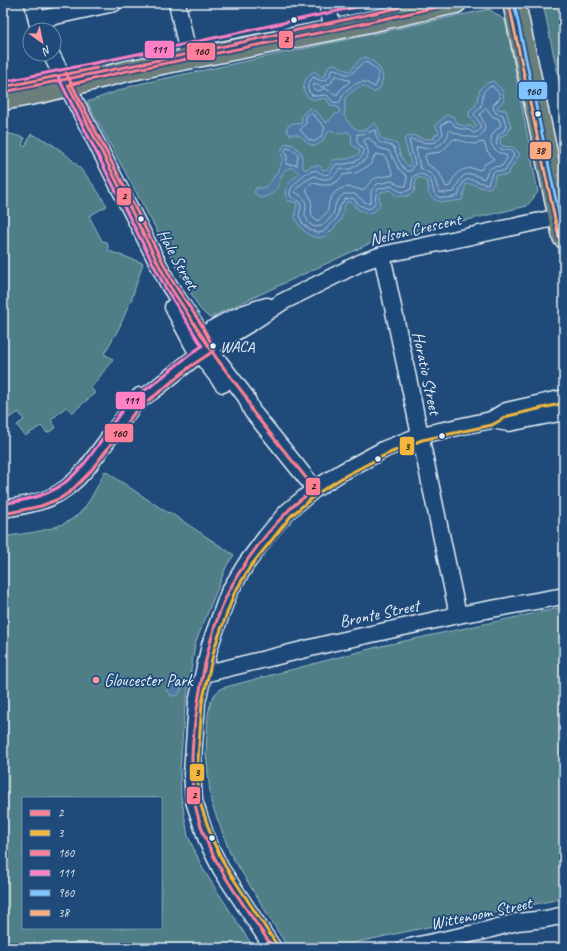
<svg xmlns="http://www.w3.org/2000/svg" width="567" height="951" viewBox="0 0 567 951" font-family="Caveat,sans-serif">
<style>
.green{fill:#507e87;stroke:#9cb8c0;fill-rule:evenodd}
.water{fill:#507aa5;stroke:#8daac6}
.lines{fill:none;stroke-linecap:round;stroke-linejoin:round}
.shore{stroke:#abc1d7;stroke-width:1}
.minor-casing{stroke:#e8f1f8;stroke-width:19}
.major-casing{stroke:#e8f1f8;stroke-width:23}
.highway-casing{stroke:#e8f1f8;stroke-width:25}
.minor{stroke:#1f4a7a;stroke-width:16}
.major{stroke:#6b7f7c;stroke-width:20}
.highway{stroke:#6b7f7c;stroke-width:22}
.bus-1-casing{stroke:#1f4a7a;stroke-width:6}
.bus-2-casing{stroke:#1f4a7a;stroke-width:6}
.bus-3-casing{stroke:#1f4a7a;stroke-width:6}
.bus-4-casing{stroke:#1f4a7a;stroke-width:6}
.bus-5-casing{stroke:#1f4a7a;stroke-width:6}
.bus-6-casing{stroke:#1f4a7a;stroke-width:6}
.bus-1{stroke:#ff8093;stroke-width:3}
.bus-2{stroke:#f2b73c;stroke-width:3}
.bus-3{stroke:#ff8098;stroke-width:3}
.bus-4{stroke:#ff80c5;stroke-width:3}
.bus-5{stroke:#80c4ff;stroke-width:3}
.bus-6{stroke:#ffa980;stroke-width:3}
.bus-dot{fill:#e8f1f8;stroke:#1f4a7a;stroke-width:1.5}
.poi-dot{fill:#ff9aa2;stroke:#1f4a7a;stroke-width:1.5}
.labels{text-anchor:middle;stroke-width:3.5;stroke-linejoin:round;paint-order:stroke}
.bus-label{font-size:16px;fill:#e8f1f8;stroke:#1f4a7a;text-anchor:start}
.street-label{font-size:17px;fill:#e8f1f8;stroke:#1f4a7a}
.poi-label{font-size:17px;fill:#e8f1f8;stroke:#1f4a7a;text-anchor:start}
.line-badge{stroke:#1f4a7a;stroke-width:1.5}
.pale-badge-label{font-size:11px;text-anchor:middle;font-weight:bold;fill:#111}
</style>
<rect width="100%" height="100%" fill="#1f4a7a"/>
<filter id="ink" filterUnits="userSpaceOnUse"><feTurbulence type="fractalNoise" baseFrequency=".025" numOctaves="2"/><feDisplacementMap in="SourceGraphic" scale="8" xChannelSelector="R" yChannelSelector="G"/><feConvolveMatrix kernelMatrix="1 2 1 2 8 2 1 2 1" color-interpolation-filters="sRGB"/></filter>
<g filter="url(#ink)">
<!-- green -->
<g class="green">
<polygon points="543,3 564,3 564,106"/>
<polygon points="489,9 506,21 538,192 527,206 373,242 209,318 199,308 87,102 134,85"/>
<path d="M 3,132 L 25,138 L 22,145 L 25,147 L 31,134 C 38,137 46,140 53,145 C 77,160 93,183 107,206 L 89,216 L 102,241 L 107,242 L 109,251 L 143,263 L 132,298 L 119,328 L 104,354 L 113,359 L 91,388 L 95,393 L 72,413 L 66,407 L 51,420 L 56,428 L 47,433 L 41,426 L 25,436 L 17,425 L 24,420 L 19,412 L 4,421 L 8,428 L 3,430 Z"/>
<path d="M 105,471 L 168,513 L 169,512 L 234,555 L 227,565 L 195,644 L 184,716 L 180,769 L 181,796 L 188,836 L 203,869 L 254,948 L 3,948 L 3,537 C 31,532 67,531 85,507 C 93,496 99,483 105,471 ZM 23,798 L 161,798 L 161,928 L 23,928 Z"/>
<polygon points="564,607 564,898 330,948 288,948 230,853 211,802 206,754 208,714 211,701 215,694 222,688 381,646"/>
</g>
<!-- water -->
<g class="water">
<path d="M 365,57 C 380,63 390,78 376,92 L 374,92 C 370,91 366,86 363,86 C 359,85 346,96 345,99 C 344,104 346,110 344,115 C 348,123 357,134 367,129 C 370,128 371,125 374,123 C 381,127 377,131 380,137 C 384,143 393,140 397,145 C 400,148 398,147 399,151 C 400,156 405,163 409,167 L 411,164 L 404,139 L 411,135 L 425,139 L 435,139 L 434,136 L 439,133 L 435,125 L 447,115 L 453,116 L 458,124 L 464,126 L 471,126 L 474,129 L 477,126 L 469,116 L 470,110 C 482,104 474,92 484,85 C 486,83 490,82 493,81 L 503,91 L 504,100 L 497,107 L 498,109 L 506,110 L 511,127 L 507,134 L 501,136 L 500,143 L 503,146 L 513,147 L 520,154 L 507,175 L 495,175 L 494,183 L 490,188 C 478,189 477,183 466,184 L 462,200 C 448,202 436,206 428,192 L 429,188 L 427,181 L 419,177 L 416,180 L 414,192 L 407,196 L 396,196 L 391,190 L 381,192 L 379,195 C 381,206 379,210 368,214 L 356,208 L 352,202 L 347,202 C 342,209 344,216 339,222 C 336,226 330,233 325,236 C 313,243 297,227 295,216 C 295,212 297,208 297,203 L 287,200 C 284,193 285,187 291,181 C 293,178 296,178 299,174 C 297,171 295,168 291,168 C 280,168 281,181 277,188 C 274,194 266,197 260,198 L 254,192 L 256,188 L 264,188 C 274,179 279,171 283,158 C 280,151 281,149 286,143 L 293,145 L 302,153 L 302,165 L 305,170 L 312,166 L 320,166 L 323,170 C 330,170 330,165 333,160 C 346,158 348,161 360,153 L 359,150 L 351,144 L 352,136 L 348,132 L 345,132 C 339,135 336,133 331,130 C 323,135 326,143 314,146 C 305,144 305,137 298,135 C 295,133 292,135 289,134 L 286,128 L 292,123 L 301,124 L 302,121 L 301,116 L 309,108 L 318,113 L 326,123 L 329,121 L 333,116 L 340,112 L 338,107 L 331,106 L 326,98 C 321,99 314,101 310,98 C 298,91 305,76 314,71 L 321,77 L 325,76 L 328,67 L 330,65 L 335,64 L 346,70 L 350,71 L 359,60 Z"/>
<circle cx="174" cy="689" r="7"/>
</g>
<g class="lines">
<!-- shore -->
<g class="shore">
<path d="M 364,62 L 368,63 L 378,71 L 378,81 L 375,87 C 371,86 368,82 364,82 C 358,81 345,90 343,95 C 341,98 341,101 339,103 L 333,102 L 327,95 L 316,96 L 312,95 C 305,88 308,84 313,77 L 321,81 L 326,80 L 330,76 L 331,70 L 335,69 L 345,74 L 351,74 Z"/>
<polygon points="335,76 337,76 344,79 349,80 350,81 340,90 337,95 324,88 322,90 317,91 314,89 313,87 314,84 323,87 331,83"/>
<path d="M 492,86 L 499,93 L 500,98 L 494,104 L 493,108 L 496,113 L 503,115 L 506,126 L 504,131 L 498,135 L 496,144 L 501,149 L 511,151 L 514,155 L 505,171 L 495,171 L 492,173 L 488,184 C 481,185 468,174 463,183 C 460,187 460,192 458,196 C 418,206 445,176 418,174 L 413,177 L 411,189 C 401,195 399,190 391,186 L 378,189 C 373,196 379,204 369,209 L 359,205 L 353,198 L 345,199 L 340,206 L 336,219 L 323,232 L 318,233 L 310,230 L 303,224 L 299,215 L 301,207 L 300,202 L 290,196 C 289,185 299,182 304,174 L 316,170 C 328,179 329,174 336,164 C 345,165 361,163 364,152 L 362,148 L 357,142 L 357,134 L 364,134 L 375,130 C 378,147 380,141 394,147 C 396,155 400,165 407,171 L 411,171 L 415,164 L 409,140 C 418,139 424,145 436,142 L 443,134 L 441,125 L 450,120 L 457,128 L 469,130 L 473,133 C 488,130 477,120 474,114 C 476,111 479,109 481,106 C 485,97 479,90 492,86 Z"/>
<path d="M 486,108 L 492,116 L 499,119 L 501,125 C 499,128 496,129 494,132 C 486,144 495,153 506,155 L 507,158 L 502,166 C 489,167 490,167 484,179 C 481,178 478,176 475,175 C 461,171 459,182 454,192 L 444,193 L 439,192 C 433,174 437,177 420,168 L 416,148 L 418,147 C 429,150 439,148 446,139 C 448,136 448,132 450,130 C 456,134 472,139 479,137 C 488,129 485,124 480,115 Z"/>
<polygon points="310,113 315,116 325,128 321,137 314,142 308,139 300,130 306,123 306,117"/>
<path d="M 369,138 L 379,148 L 389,151 L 399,169 L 407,176 L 406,186 L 400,186 L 392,181 L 377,184 L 371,191 L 371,201 L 369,204 L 363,201 L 355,194 L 344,194 C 341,196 338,199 336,203 C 334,206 335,211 333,214 C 326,226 312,234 306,217 C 304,214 305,212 306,209 C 307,199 302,196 295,192 C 297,185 308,179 315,176 C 324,182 334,179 339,169 C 343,169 349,170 352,168 C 355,167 356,165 358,164 C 371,158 370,152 364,141 Z"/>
<path d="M 454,139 L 473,144 L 484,142 L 487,151 L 494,159 L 485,164 L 481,170 C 464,166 456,170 450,186 L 446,187 L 439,172 L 427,164 L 425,156 L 426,154 L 441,152 Z"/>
<polygon points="287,148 291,149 298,154 297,165 286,164 287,157 285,151"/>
<path d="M 376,154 L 385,156 L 393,173 L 393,175 C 374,179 376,174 363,191 C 349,185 336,185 329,202 C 328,205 329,209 327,212 C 325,215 321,218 318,221 L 313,218 C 308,208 316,204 306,190 L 311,183 L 314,183 L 322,185 L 330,185 L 338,181 L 343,175 L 356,173 L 370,165 Z"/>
</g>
<!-- minor casing -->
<g class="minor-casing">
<g id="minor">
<polyline points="33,3 39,30"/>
<polyline points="177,3 187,49"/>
<polyline points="327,3 333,30"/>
<polyline points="37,20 114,3"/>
<polyline points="51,54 169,285 217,359 246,397 252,411 315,489"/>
<polyline points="382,255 458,615"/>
<polyline points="173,307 193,345 223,384"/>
<path d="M 195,342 C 215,325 241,313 267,306"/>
<polyline points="134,404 154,390 199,354 252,322 282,302 362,262 382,255 564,216"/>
<polyline points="491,420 509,423 564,412"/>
<path d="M 3,509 C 41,503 61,499 86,469 L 140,396"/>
<polyline points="204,674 331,643 458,615 564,596"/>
<polyline points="273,948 221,869 208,843 194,801 192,773 197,702 210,645 229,592 246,564 266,537 287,512 315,489 342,472 385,449 421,435 491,420 506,411 564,398"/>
<polyline points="405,948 480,932 517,922 546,919 564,915"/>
</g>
</g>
<!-- major casing -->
<g class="major-casing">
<polyline id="major" points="3,100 40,93 127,71 333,30 456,3"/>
</g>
<!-- highway casing -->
<g class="highway-casing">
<polyline id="highway" points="514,3 564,237"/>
</g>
<!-- minor -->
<use href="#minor" class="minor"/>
<!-- major -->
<use href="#major" class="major"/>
<!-- highway -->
<use href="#highway" class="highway"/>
<!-- bus-1 casing -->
<g class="bus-1-casing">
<g id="bus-1">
<polyline points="3,87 97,68"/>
<path d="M 273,948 C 246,907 213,867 199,820 C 188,784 191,745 197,709 C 202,675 209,639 222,606 C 236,572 261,539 287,512 C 295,503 306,496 315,489 L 252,411 L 246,397 L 217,359 L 169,285 L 68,85 L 127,71 L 333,30 L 456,3"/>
</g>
</g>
<!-- bus-2 casing -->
<g class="bus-2-casing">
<polyline id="bus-2" points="277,945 225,866 213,841 199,800 197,773 202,703 215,646 234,594 250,567 291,516 318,493 345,476 387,454 422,440 492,425 508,416 564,403"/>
</g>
<!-- bus-3 casing -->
<g class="bus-3-casing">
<g id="bus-3">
<polyline points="4,92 188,54 398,8"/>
<polyline points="4,514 41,506 61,498 71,491 90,472 138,408 157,394 191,366 212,352 214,349 213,346 201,324 173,282 66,73"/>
</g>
</g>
<!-- bus-4 casing -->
<g class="bus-4-casing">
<g id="bus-4">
<polyline points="3,82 186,44 374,3"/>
<path d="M 3,504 C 18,501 33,499 47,493 C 86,477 103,431 130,401 C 135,395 145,391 152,385 C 169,372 184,358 202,346 L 165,287 L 58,77"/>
</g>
</g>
<!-- bus-5 casing -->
<g class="bus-5-casing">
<polyline id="bus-5" points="514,3 564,237"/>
</g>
<!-- bus-6 casing -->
<g class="bus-6-casing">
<polyline id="bus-6" points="509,4 559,238"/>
</g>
<!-- bus-1 -->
<use href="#bus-1" class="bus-1"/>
<!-- bus-2 -->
<use href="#bus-2" class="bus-2"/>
<!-- bus-3 -->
<use href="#bus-3" class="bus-3"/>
<!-- bus-4 -->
<use href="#bus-4" class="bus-4"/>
<!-- bus-5 -->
<use href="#bus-5" class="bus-5"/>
<!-- bus-6 -->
<use href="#bus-6" class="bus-6"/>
</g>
</g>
<!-- markers -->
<g class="bus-dot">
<circle cx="294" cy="20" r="3.5"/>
<circle cx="538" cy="114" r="3.5"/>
<circle cx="141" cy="219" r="3.5"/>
<circle cx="213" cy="346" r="3.5"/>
<circle cx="442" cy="436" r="3.5"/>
<circle cx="378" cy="459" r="3.5"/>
<circle cx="212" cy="838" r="3.5"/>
</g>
<circle class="poi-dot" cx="96" cy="680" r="4"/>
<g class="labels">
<!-- bus labels -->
<g class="bus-label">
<text x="220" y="352">WACA</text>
</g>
<!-- street labels -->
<g class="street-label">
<text transform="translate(415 229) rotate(-13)" y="6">Nelson Crescent</text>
<text transform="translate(178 259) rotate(61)" y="6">Hale Street</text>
<text transform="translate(427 373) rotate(78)" y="6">Horatio Street</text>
<text transform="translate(379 613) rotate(-12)" y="6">Bronte Street</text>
<text transform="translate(481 913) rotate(-12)" y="6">Wittenoom Street</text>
</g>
<!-- poi labels -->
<g class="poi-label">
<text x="104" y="686">Gloucester Park</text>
</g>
</g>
<g class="line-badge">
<rect x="278" y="30" width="16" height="19" rx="4" fill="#ff8093"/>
<rect x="144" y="40" width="31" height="19" rx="4" fill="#ff80c5"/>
<rect x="186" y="42" width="30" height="19" rx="4" fill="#ff8098"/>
<rect x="518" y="81" width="30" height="19" rx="4" fill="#80c4ff"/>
<rect x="529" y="141" width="23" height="19" rx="4" fill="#ffa980"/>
<rect x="116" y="187" width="16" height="19" rx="4" fill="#ff8093"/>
<rect x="115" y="391" width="31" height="19" rx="4" fill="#ff80c5"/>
<rect x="104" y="423" width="30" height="20" rx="4" fill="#ff8098"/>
<rect x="399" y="436" width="16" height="20" rx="4" fill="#f2b73c"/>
<rect x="305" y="477" width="16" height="19" rx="4" fill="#ff8093"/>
<rect x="189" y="763" width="16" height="19" rx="4" fill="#f2b73c"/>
<rect x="186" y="786" width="15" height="19" rx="4" fill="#ff8093"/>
</g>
<g class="pale-badge-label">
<text x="286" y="43">2</text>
<text x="159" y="53">111</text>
<text x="201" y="55">160</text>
<text x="533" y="95">960</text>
<text x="540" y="154">38</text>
<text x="124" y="200">2</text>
<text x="131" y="404">111</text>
<text x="119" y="437">160</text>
<text x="407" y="450">3</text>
<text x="313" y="490">2</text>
<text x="197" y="776">3</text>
<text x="194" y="799">2</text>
</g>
<!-- margin -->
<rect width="567" height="951" fill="none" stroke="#1f4a7a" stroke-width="16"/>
<rect x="8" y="8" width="551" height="935" fill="none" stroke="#e8f1f8" stroke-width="1.5" filter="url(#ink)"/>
<!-- legend -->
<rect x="22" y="797" width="140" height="132" fill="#1f4a7a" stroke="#6f8dac"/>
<rect x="30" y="810" width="20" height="6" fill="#ff8093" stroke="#6f8dac"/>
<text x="58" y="817" font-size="12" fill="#e8f1f8">2</text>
<rect x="30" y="830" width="20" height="6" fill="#f2b73c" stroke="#6f8dac"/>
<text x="58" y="837" font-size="12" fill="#e8f1f8">3</text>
<rect x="30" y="850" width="20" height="6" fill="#ff8098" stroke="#6f8dac"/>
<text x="58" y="857" font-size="12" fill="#e8f1f8">160</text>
<rect x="30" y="870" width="20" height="6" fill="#ff80c5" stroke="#6f8dac"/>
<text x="58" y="877" font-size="12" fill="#e8f1f8">111</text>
<rect x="30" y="890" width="20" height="6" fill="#80c4ff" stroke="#6f8dac"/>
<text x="58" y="897" font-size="12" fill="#e8f1f8">960</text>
<rect x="30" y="910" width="20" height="6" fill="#ffa980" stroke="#6f8dac"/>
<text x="58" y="917" font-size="12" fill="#e8f1f8">38</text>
<!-- north arrow -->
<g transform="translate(42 42) rotate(147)"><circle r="19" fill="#1f4a7a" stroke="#6f8dac"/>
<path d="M0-3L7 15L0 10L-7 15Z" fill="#ff9aa2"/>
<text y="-6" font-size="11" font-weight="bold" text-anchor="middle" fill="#e8f1f8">N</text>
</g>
</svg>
